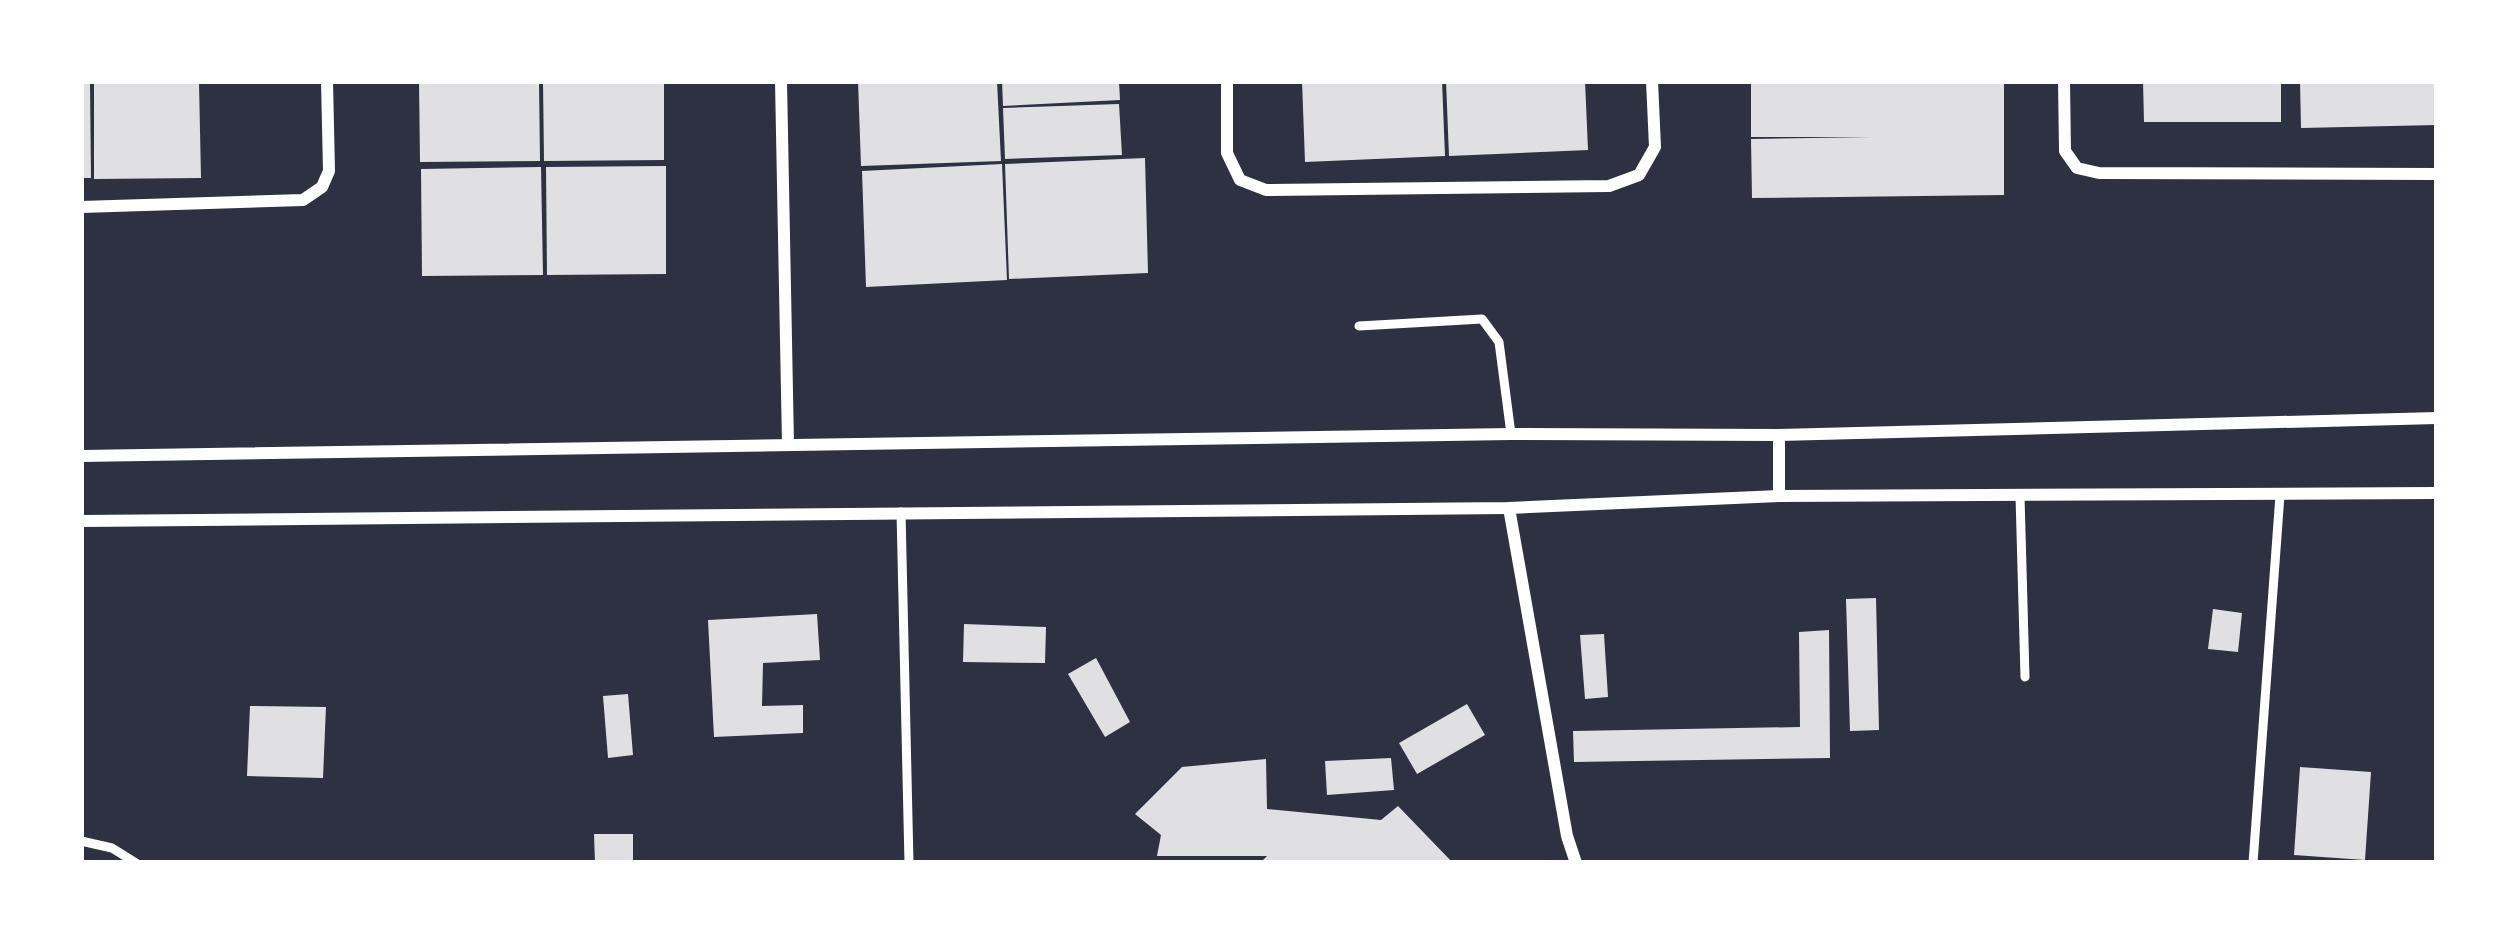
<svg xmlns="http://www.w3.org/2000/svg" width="2518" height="944" viewBox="0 0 2518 944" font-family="Poppins,sans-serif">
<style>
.building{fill:#e0e0e3}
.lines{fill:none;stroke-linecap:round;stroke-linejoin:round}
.service{stroke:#fff;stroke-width:9}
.minor{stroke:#fff;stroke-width:12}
</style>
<rect width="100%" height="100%" fill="#2d3142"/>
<!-- building -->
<g class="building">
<polygon points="419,81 539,81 540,161 420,162"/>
<polygon points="543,81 664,81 664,160 544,161"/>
<polygon points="858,81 997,81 1001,161 861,166"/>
<polygon points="1002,81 1119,81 1120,100 1003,106"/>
<polygon points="1302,81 1442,81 1445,156 1305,162"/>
<polygon points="1446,81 1585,81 1588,150 1449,156"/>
<polygon points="1751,81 2004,81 2004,195 1752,198 1751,139 1872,137 1751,137"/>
<polygon points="2143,81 2281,81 2281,122 2144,122"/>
<polygon points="2300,81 2437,81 2437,125 2301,128"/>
<polygon points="199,83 201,178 94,179 94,84"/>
<polygon points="81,84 90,84 91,178 81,178"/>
<polygon points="1119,104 1122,155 1005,159 1003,108"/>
<polygon points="1145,158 1148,273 1009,279 1005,164"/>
<polygon points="1002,164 1007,280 866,287 862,171"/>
<polygon points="666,166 666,274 547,275 546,167"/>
<polygon points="541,167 543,275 422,276 421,169"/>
<polygon points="1876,598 1879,730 1850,731 1846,599"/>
<polygon points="2213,609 2242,613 2238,652 2208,649"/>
<polygon points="817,614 820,660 763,663 762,706 803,705 803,733 714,737 708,620"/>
<polygon points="964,624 1046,627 1045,663 963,662"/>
<polygon points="1829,630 1830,758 1574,762 1573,731 1800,727 1799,632"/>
<polygon points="1604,634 1608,697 1585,699 1580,635"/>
<polygon points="1096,658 1130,722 1105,737 1068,674"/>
<polygon points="628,694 633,755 608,758 603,696"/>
<polygon points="1467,704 1485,735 1417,774 1399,743"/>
<polygon points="250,706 326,707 323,778 247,776"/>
<polygon points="1391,758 1394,790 1327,795 1325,761"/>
<polygon points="1266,759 1267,809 1381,820 1398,806 1453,863 1260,863 1267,856 1157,856 1161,835 1135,814 1182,767"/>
<polygon points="2300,767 2371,772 2365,860 2294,855"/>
<polygon points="594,834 633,834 633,863 595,863"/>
</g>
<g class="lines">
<!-- service -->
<g class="service">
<polyline points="1359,326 1482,319 1499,342 1511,434"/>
<polyline points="2020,496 2025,677"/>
<polyline points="901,512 909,863"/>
<polyline points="81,841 112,848 136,863"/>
<polyline points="2253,863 2280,495"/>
</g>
<!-- minor -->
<g class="minor">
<polyline points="781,81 788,444"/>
<polyline points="1227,81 1227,153 1240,180 1266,190 1609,186 1639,175 1655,147 1652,81"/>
<polyline points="2064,81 2065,151 2077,168 2099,173 2437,174"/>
<polyline points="81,207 303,200 322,187 329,171 327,81"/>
<polyline points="81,456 1511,434 1779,435 2437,418"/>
<polyline points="1779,496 1779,435"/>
<polyline points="1509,508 1567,836 1576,863"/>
<polyline points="81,521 1509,508 1779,496 2437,493"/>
</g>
</g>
<!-- border -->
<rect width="2518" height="944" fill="none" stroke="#ffffff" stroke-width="168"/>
</svg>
